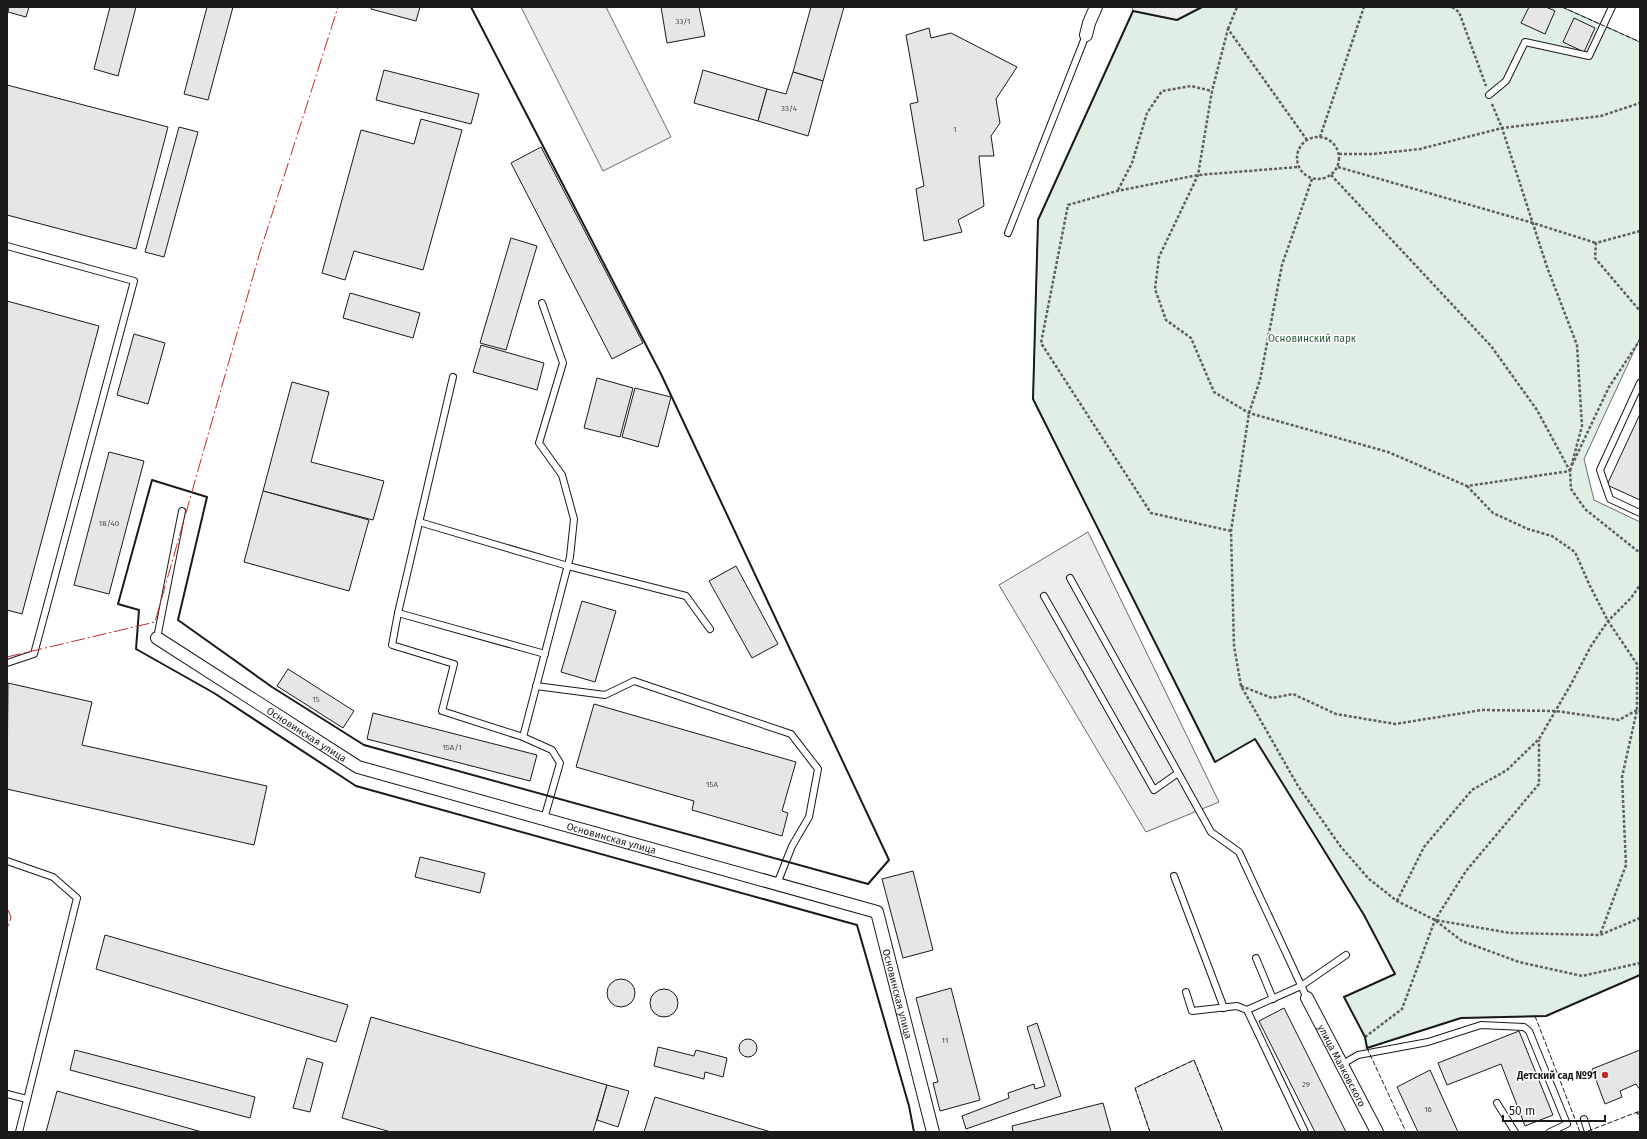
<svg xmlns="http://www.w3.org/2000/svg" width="1647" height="1139" viewBox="0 0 1647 1139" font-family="'Fira Sans',sans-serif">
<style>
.green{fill:#e0efe3;stroke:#6a6a6a}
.parking{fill:#ededed;stroke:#6a6a6a}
.building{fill:#e6e6e6;stroke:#1a1a1a}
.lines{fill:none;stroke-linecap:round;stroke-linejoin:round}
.lane-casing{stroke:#1a1a1a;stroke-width:8}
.street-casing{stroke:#1a1a1a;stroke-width:14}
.path{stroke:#5f5f5f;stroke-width:2.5;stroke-dasharray:3 2;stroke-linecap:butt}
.lane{stroke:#fff;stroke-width:6}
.street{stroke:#fff;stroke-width:12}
.fence{stroke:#1a1a1a;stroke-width:1;stroke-dasharray:5 2;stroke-linecap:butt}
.wall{stroke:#1a1a1a;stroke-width:2}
.power{stroke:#c62828;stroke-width:1;stroke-dasharray:14 3 2 3;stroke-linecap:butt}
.poi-dot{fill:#c62828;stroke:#fff;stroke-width:1.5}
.labels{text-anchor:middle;stroke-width:3;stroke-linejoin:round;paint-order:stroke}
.number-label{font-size:8px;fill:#4d4d4d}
.park-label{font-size:10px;fill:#2b5a34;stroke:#fff}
.street-label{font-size:10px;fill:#1a1a1a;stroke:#fff}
.poi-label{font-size:10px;font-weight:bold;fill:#1a1a1a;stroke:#fff;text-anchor:end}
</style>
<rect width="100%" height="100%" fill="#fff"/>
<!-- green -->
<polygon class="green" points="1202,7 1562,7 1640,42 1640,338 1584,459 1594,500 1640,522 1640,975 1546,1016 1461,1018 1367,1048 1365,1037 1344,997 1395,974 1364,915 1255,739 1215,762 1033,399 1038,220 1133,11 1177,20"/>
<!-- parking -->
<g class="parking">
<polygon points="521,7 606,7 671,137 603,171"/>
<polygon points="1132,7 1202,7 1177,20 1133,11"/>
<polygon points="1088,532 1219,802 1146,832 999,585"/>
<polygon points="1194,1060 1223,1132 1150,1132 1135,1088"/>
</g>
<!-- building -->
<g class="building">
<polygon points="9,7 29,7 26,17 8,12"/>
<polygon points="110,7 136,7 118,76 94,69"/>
<polygon points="207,7 233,7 208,100 184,94"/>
<polygon points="372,7 420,7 416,21 371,9"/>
<polygon points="661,7 699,7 705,36 667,43"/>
<polygon points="811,7 844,7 823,81 793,72"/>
<polygon points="1529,7 1546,7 1555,11 1545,34 1521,23"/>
<polygon points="1574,18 1595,28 1584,52 1563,42"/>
<polygon points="929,28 931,38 951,33 1017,67 996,99 1000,123 991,136 994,156 979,156 984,206 958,220 962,232 924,241 916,189 924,186 910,104 918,102 906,35"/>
<polygon points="384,70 479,94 471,124 376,100"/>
<polygon points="703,70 767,89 758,121 694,103"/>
<polygon points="793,72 823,81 808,136 758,121 767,89 786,94"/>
<polygon points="7,85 168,127 136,249 7,215"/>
<polygon points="421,119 462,130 423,270 354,251 345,280 322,273 361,130 414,144"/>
<polygon points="179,127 198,132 164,257 145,252"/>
<polygon points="541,147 643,343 612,359 511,163"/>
<polygon points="511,238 537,246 506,350 480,343"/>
<polygon points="350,293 420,313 413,338 343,318"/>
<polygon points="7,301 99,326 22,614 7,610"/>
<polygon points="134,334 165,343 148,404 117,395"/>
<polygon points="481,345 544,363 537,390 473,372"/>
<polygon points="597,378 633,388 620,437 584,428"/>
<polygon points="292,382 329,392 311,462 384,481 373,520 263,491"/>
<polygon points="635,388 671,397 658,447 622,437"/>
<polygon points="1640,414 1640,500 1607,485"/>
<polygon points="109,452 144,461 109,594 74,585"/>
<polygon points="263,491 369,520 349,591 244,562"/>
<polygon points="736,566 778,644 752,658 709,581"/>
<polygon points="582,601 616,611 595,682 561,672"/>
<polygon points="288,669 354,711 343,728 277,686"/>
<polygon points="8,683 92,702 82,745 267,786 254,845 7,789"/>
<polygon points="594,704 796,762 782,811 788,813 782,836 692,810 694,801 576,767"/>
<polygon points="373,713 537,755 530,781 367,739"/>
<polygon points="420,857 485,873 480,893 415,877"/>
<polygon points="913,871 933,950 903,958 882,879"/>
<polygon points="105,935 348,1005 336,1042 96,969"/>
<circle cx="621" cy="993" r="14"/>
<polygon points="951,988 980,1100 940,1111 933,1083 938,1082 916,998"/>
<circle cx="664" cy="1003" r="14"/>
<polygon points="1284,1008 1346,1132 1315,1132 1267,1037 1259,1021"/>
<polygon points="371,1017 607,1085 593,1132 391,1132 342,1118"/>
<polygon points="1037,1023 1061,1096 966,1129 962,1116 1009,1098 1008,1093 1034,1084 1035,1089 1045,1086 1027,1027"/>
<polygon points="1519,1031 1553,1115 1525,1126 1501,1064 1447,1085 1438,1063"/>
<circle cx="748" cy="1048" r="9"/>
<polygon points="658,1047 694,1056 696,1050 727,1058 723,1077 705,1072 704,1079 654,1066"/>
<polygon points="75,1050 255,1097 250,1118 70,1070"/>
<polygon points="1640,1050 1640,1090 1636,1084 1620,1091 1622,1097 1605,1104 1592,1069"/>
<polygon points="307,1058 323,1063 310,1112 293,1108"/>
<polygon points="1430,1070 1458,1132 1418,1132 1397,1087"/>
<polygon points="607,1085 629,1091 618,1127 597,1120"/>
<polygon points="57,1091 202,1132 46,1132"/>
<polygon points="655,1097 771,1132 644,1132"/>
<polygon points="1103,1103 1111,1132 1013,1132 1012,1126"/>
</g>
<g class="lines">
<!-- lane casing -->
<g class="lane-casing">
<g id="lane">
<polyline points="1489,95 1506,81 1525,42 1589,56 1612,7"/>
<polyline points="1008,233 1086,35"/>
<polyline points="7,246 134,281 34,654 7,663"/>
<polyline points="542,303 563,363 539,443 562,475 574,519 570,557 523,737 552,750 560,763 544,819"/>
<polyline points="453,377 398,613 392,645 454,664 442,711 523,737"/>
<polyline points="1640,383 1600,470 1610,499 1640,513"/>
<polyline points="419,522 568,566 686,596 710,629"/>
<polyline points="1070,578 1211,832 1239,852 1307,998"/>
<polyline points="1044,596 1154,790 1178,773"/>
<polyline points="398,613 545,654"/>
<polyline points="157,638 182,511"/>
<polyline points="536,686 605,695 634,681 791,734 818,769 809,817 792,846 777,884"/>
<polyline points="7,861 53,877 77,898 19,1132"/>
<polyline points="1174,876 1224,1008"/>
<polyline points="1256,958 1273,999"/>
<polyline points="1186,992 1192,1011 1237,1006 1247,1010"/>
<polyline points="1341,1065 1358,1055 1428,1042 1481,1025 1524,1027 1529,1031 1567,1124 1550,1132"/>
<polyline points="7,1094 27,1099"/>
<polyline points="1497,1103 1515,1132"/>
<polyline points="1584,1119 1588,1132"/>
<polyline points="1305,1132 1247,1010 1301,986 1346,955"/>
</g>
</g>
<!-- street casing -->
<g class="street-casing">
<g id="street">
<polyline points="1086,35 1089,23 1096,7"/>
<path id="s1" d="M 157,638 L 358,767 L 877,912 L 933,1132"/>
<path id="s2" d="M 1307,998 L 1377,1132"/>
</g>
</g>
<!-- path -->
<g class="path">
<polyline points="1452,7 1459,12 1486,86"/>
<polyline points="1228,29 1237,7"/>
<polyline points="1492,104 1502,128 1547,267 1577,345 1582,426 1570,471"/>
<circle cx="1318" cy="158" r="21"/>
<polyline points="1320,137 1364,7"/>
<polyline points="1307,140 1228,29 1212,91 1198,175 1159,257 1155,289 1166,320 1191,338 1214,392 1249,413 1388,452 1467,486 1570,471"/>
<polyline points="1339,154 1373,154 1420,149 1502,128 1601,116 1640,103"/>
<polyline points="1338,167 1533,223 1596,243"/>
<polyline points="1331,175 1491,346 1537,410 1570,471 1571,489 1585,509 1640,553"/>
<polyline points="1312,179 1282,265 1260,380 1249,413 1231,531 1234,646 1241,686 1298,786 1341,847 1369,879 1397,901 1435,920 1510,933 1600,935 1640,918"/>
<polyline points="1118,190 1132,163 1147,113 1162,91 1191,86 1212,91"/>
<polyline points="1640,231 1596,243 1595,258 1640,311"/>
<polyline points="1572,465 1609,387 1640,340"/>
<polyline points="1467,486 1493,513 1528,529 1552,536 1575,552 1589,584 1608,621 1637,664 1637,710 1622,777 1626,865 1600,935"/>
<polyline points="1231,531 1151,513 1041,343 1068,205 1117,191 1198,175 1298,167"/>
<polyline points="1241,686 1272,698 1293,694 1336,714 1395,724 1482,710 1556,711 1619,720 1637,710 1640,711"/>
<polyline points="1397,901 1424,847 1472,790 1507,770 1539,739 1570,686 1591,646 1608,621 1631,598 1640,585"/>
<polyline points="1436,921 1462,941 1519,962 1582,976 1640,963"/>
<polyline points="1365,1037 1402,1009 1435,920 1466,871 1539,784 1539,740"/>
<polyline points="1637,1112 1640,1118"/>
</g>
<!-- lane -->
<use href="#lane" class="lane"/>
<!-- street -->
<use href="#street" class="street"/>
<!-- fence -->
<g class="fence">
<polyline points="1562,7 1640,42"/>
<polyline points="1535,1016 1580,1132"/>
<polyline points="1367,1048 1406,1132"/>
<polyline points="1588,1131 1640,1111"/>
<polyline points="1150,1132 1135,1088 1194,1060 1223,1132"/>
</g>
<!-- wall -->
<g class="wall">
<polyline points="471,7 661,374 889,860 868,884 364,745 272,687 178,620 207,497 152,480 118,604 139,610 136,649 214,693 356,786 857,925 909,1106 914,1132"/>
<polyline points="1202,7 1177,20 1133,11 1038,220 1033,399 1215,762 1255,739 1364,915 1395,974 1344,997 1365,1037 1367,1048 1461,1018 1546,1016 1640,975"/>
</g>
<!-- power -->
<g class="power">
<polyline points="7,657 155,622 260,252 338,7"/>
<polyline points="7,908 11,917 7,931"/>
</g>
</g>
<!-- markers -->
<circle class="poi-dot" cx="1605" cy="1075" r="4"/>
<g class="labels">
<!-- number labels -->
<g class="number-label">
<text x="683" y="24">33/1</text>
<text x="789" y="111">33/4</text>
<text x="955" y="132">1</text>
<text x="109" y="526">18/40</text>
<text x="316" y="702">15</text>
<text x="452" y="750">15А/1</text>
<text x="712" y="787">15А</text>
<text x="945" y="1043">11</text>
<text x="1306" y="1087">29</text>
<text x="1428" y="1112">16</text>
</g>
<!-- park labels -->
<g class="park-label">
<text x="1312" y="342">Основинский парк</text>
</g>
<!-- street labels -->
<g class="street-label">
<text dy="4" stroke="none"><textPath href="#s1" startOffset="178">Основинская улица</textPath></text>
<text dy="4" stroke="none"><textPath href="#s1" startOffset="502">Основинская улица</textPath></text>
<text dy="4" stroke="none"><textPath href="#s1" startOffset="862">Основинская улица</textPath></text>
<text dy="4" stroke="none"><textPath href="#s2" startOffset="76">улица Маяковского</textPath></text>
</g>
<!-- poi labels -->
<g class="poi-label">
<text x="1597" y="1079">Детский сад №91</text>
</g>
</g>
<!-- border -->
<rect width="1647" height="1139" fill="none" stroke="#1a1a1a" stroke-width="16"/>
<!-- scale -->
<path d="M1503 1115v6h102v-6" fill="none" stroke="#1a1a1a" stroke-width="2"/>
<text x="1509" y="1115" font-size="12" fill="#1a1a1a" stroke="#ffffff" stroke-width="3" paint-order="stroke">50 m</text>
</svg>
